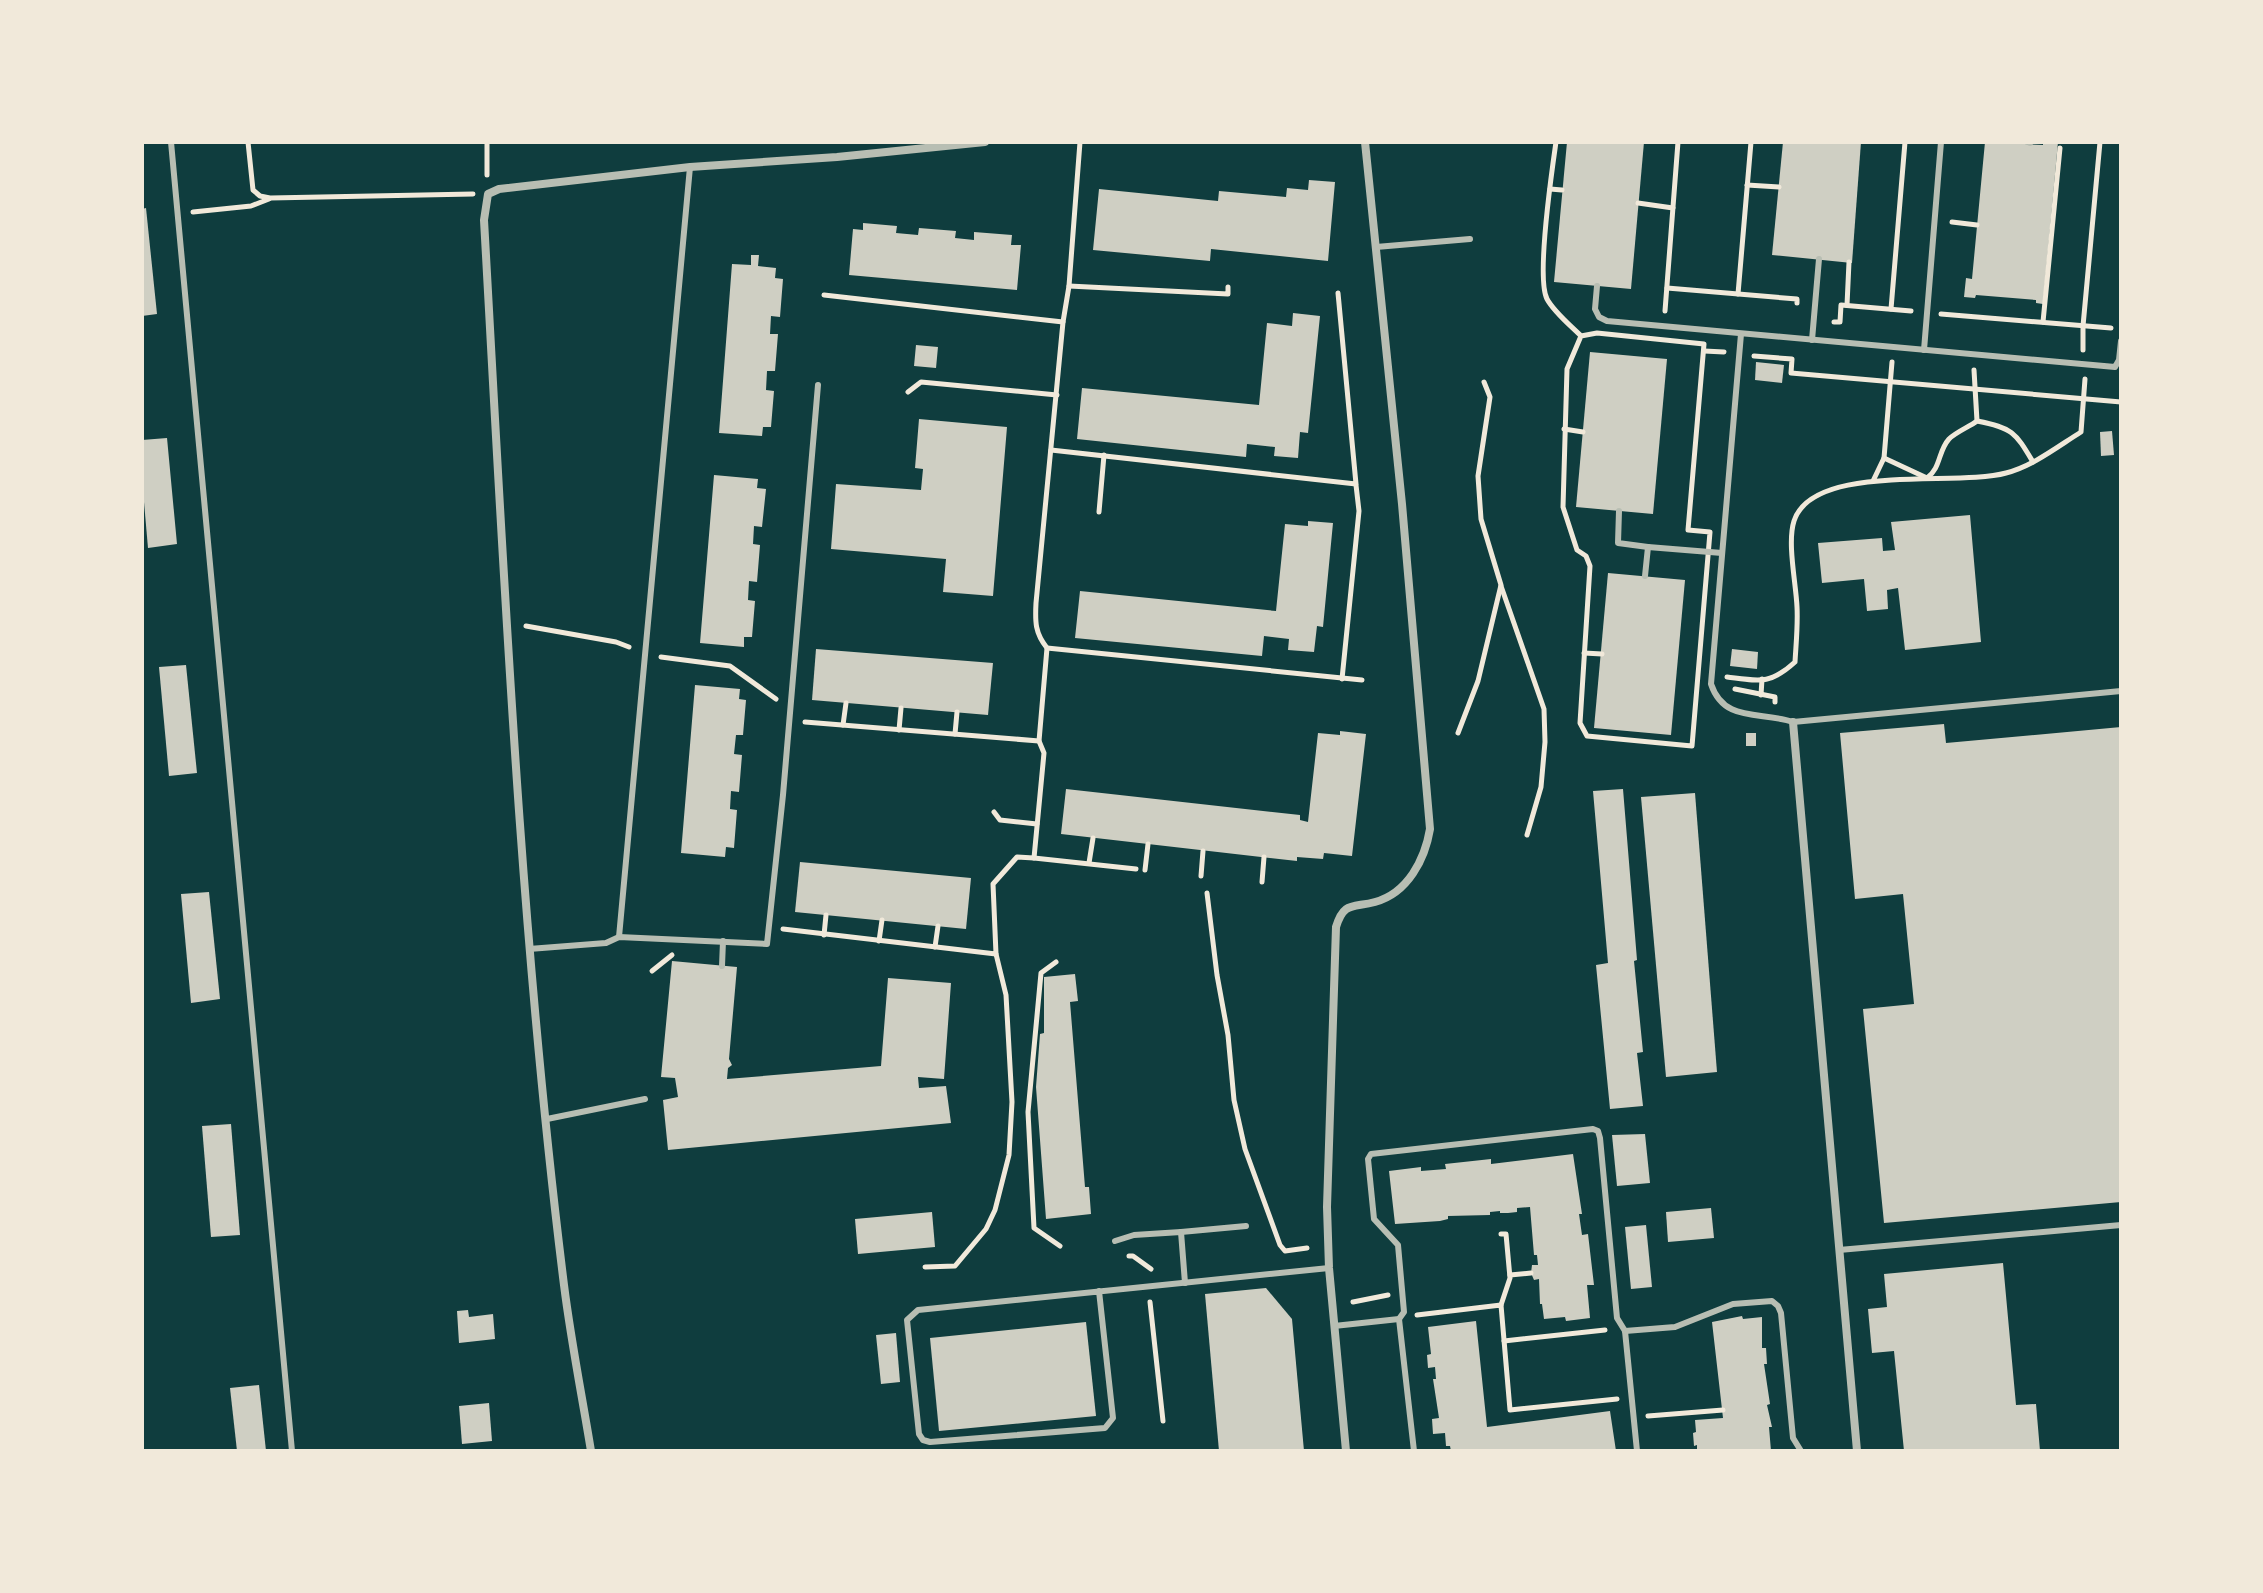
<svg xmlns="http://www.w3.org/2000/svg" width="2263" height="1593" viewBox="0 0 2263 1593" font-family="'Noto Sans',sans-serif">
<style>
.building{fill:#cfcfc3}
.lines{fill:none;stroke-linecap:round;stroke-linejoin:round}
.path{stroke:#f1e9da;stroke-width:5}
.service{stroke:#b8beb3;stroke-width:6}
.minor{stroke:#b8beb3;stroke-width:8}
</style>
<rect width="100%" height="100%" fill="#0f3d3e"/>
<!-- building -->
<g class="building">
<polygon points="1567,142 1644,142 1631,289 1554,282"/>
<polygon points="1783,142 1861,142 1852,263 1772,255"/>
<polygon points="1985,142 2043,145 2043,142 2058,142 2043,304 2036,303 2036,300 1976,295 1975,298 1964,297 1966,278 1972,279"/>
<polygon points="1309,180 1335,182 1328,261 1211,249 1210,261 1093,250 1099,189 1218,201 1219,191 1286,197 1287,188 1308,190"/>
<polygon points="146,208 157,314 142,316 142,209"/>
<polygon points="863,223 897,226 896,233 918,235 919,228 956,231 955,238 974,240 974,232 1012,235 1011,245 1021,245 1017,290 849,275 853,229 863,230"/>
<polygon points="751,255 759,255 758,266 776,268 775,278 783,279 780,317 771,316 770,334 778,334 775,371 767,371 766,390 774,391 771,427 763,427 762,436 719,433 732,264 751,265"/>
<polygon points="1293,313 1320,316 1308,433 1300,432 1298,458 1274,456 1275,447 1247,444 1246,457 1077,439 1082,388 1259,405 1267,323 1292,326"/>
<polygon points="916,345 938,347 936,368 914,366"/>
<polygon points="1590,352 1667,359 1653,514 1576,507"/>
<polygon points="1756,362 1784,365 1782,383 1755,380"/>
<polygon points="919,419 1007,427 993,596 943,592 946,559 831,549 836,484 921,490 923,469 915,468"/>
<polygon points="2112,431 2114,455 2101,456 2100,432"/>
<polygon points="167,438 177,544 148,548 142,479 142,440"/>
<polygon points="714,475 758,479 757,488 766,489 762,527 754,526 753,544 760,545 757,582 749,581 748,600 755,601 752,637 744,637 744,647 700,643"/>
<polygon points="1970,515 1981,642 1905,650 1898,588 1887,590 1888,609 1867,611 1864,579 1822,583 1818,543 1882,538 1883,551 1895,550 1891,522"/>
<polygon points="1308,521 1333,523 1323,627 1317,626 1314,652 1288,650 1289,639 1264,636 1262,656 1075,638 1080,591 1276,611 1285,524 1308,526"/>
<polygon points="1608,573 1685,580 1671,735 1594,728"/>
<polygon points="816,649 993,663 988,715 812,700"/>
<polygon points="1732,649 1758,652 1757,669 1730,666"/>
<polygon points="186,665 197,773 169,776 159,667"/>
<polygon points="695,685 740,689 739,699 746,700 743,735 736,735 734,754 742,755 739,792 731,791 730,809 737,810 734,848 726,847 725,857 681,853"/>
<polygon points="1944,724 1946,743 2121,727 2121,1202 1884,1223 1863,1009 1914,1004 1903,894 1855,899 1840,733"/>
<polygon points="1340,731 1366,734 1352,856 1324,853 1323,859 1297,857 1297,861 1061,834 1066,789 1300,815 1300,820 1308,822 1318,733 1340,735"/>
<rect x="1746" y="733" width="10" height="13"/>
<polygon points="1623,789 1637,960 1634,961 1643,1052 1637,1053 1643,1106 1610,1109 1596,965 1608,963 1593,791"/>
<polygon points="1695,793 1717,1072 1666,1077 1641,797"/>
<polygon points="800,862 971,878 966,929 795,912"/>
<polygon points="209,892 220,999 191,1003 181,894"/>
<polygon points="672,961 737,967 729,1059 732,1065 728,1068 727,1079 881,1066 888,978 951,983 944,1079 918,1077 919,1088 946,1086 951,1123 668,1150 663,1100 678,1097 675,1078 661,1077"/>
<polygon points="1075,974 1078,1001 1070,1002 1085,1187 1089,1187 1091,1214 1046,1219 1036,1087 1040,1034 1044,1033 1044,977"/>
<polygon points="231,1124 240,1235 211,1237 202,1126"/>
<polygon points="1645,1134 1650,1183 1617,1186 1612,1135"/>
<polygon points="1573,1154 1582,1214 1579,1214 1582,1235 1588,1234 1594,1285 1587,1285 1590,1318 1566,1321 1565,1317 1544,1319 1542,1304 1540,1304 1539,1279 1534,1280 1531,1273 1532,1265 1538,1265 1537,1255 1534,1255 1530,1207 1517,1208 1517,1212 1508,1213 1500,1213 1500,1211 1490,1212 1490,1215 1448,1216 1448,1219 1440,1221 1395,1224 1389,1171 1421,1167 1421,1171 1446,1169 1445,1164 1491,1159 1491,1164"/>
<polygon points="1711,1208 1714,1238 1668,1242 1666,1212"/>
<polygon points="932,1212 935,1247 858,1254 855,1219"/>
<polygon points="1646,1225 1652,1287 1631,1289 1625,1227"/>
<polygon points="2003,1263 2016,1405 2036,1404 2040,1451 1904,1451 1894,1351 1872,1353 1868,1309 1887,1307 1884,1274"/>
<polygon points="1266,1288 1292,1319 1304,1451 1219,1451 1205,1294"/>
<polygon points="468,1310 469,1317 493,1314 495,1339 459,1343 457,1311"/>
<polygon points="1742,1316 1743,1319 1762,1317 1762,1348 1766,1348 1767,1364 1764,1364 1770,1404 1767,1405 1772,1427 1769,1427 1771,1451 1697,1451 1697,1445 1694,1446 1693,1433 1696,1432 1695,1420 1723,1418 1712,1322"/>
<polygon points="1476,1321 1487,1427 1610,1411 1616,1451 1451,1451 1450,1446 1446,1446 1445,1433 1433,1434 1432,1419 1439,1418 1433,1379 1436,1379 1435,1367 1428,1368 1427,1355 1431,1354 1428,1327"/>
<polygon points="1086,1322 1096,1416 939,1431 930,1338"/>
<polygon points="896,1333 900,1382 881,1384 876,1335"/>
<polygon points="259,1385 266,1451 237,1451 230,1388"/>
<polygon points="489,1403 492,1441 462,1444 459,1406"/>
</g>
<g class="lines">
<!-- path -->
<g class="path">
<polyline points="248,142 253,190 260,196 270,198 473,194"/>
<path d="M 1556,142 C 1552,170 1536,278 1547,299 C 1554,312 1570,325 1581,336"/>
<polyline points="487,175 487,142"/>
<polyline points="1747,185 1779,187"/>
<polyline points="1550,189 1562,190"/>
<polyline points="1638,203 1673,208"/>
<polyline points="193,212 251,206 269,199"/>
<polyline points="1952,222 1977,225"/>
<polyline points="1069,286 1228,294 1228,287"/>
<polyline points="1667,288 1797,299 1797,303"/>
<polyline points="1738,294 1751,142"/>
<polyline points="824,295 1063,322"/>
<polyline points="1847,305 1849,262"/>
<polyline points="1891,309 1905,142"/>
<polyline points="1665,311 1678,142"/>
<polyline points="1941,314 2111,328"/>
<polyline points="1834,322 1840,322 1841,305 1911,311"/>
<polyline points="2043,322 2060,148"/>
<polygon points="1597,333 1704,344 1688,530 1710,532 1692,746 1587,736 1580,723 1590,566 1586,556 1577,550 1563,507 1567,369 1581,336"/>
<polyline points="2083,350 2083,326 2100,142"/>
<polyline points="1704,351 1724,352"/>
<polyline points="1754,356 1792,359 1791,373 2121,402"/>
<polyline points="1974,370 1977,421"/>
<polyline points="908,392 921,382 1057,395"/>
<polyline points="1564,429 1583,432"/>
<polyline points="1051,450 1356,484 1338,293"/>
<path d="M 1884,458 L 1927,478 C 1941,468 1938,451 1949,439 C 1956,432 1969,427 1977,421 C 2013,428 2015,432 2033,462"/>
<polyline points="1873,481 1884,458 1892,362"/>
<polyline points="1099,512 1104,455"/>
<polyline points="1501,586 1544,709 1545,742 1541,787 1527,835"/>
<polyline points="526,626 616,642 629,647"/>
<polyline points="1047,648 1362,680"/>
<polyline points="1584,653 1602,654"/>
<polyline points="661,657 730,666 776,699"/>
<path d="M 1727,677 C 1759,681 1770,685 1795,662 C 1796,644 1798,625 1797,607 C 1796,583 1787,543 1794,521 C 1813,462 1957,487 2006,473 C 2033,466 2057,447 2081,432 L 2085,379"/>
<polyline points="1342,679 1359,511 1356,485"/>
<polyline points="1735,689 1775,697 1775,702"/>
<polyline points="1761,695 1762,679"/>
<polyline points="805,722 1039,741"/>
<polyline points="843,725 846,703"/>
<polyline points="899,730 901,708"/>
<polyline points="1458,733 1478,681 1501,585 1481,519 1478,476 1490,397 1484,382"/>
<polyline points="955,734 957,712"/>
<polyline points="994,812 1000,820 1037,824"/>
<polyline points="1034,858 1136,869"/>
<polyline points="1089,863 1093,838"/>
<polyline points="1145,870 1148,844"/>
<polyline points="1201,876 1203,851"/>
<polyline points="1262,882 1264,857"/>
<polyline points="1207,893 1217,975 1228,1035 1234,1100 1245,1149 1280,1245 1285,1251 1307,1248"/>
<path d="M 783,929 L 996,954 L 993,884 L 1017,857 L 1034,858 L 1044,753 L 1039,741 L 1047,648 C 1035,633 1035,622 1036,603 L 1063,322 L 1069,286 L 1080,142"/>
<polyline points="824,935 826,915"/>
<polyline points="879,941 882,920"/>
<polyline points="935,947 938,926"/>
<polyline points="1056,962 1041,973 1028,1112 1034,1228 1060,1246"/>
<polyline points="652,971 672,955"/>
<polyline points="1129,1256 1133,1256 1151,1269"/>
<polyline points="925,1267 955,1266 986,1229 995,1210 1009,1155 1012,1102 1006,995 996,954"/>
<polyline points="1510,1275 1531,1273"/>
<polyline points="1150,1302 1163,1421"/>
<polyline points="1353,1302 1388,1295"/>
<polyline points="1501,1305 1510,1278 1506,1234 1501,1234"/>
<polyline points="1417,1315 1501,1305 1510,1410 1617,1399"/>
<polyline points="1504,1341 1605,1330"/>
<polyline points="1648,1416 1723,1410"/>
</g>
<!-- service -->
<g class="service">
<polyline points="171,142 292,1451"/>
<polyline points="2030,143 2030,142"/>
<polyline points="1376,247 1470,239"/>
<polyline points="1597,286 1595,309 1599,317 1607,321 2115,367 2119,360 2121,341"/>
<path d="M 1741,334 L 1711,684 C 1724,723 1760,711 1793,722 L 2121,691"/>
<polyline points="1812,340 1819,259"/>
<polyline points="1924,350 1941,142"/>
<polyline points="1619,511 1618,543 1648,547"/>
<polyline points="1645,576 1648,547 1722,553"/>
<polyline points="619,937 690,167"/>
<polyline points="529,949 606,943 619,937 767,944 783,795 818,385"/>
<polyline points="722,966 723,941"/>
<polyline points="547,1119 645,1099"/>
<polyline points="1181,1232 1246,1226"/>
<polyline points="1115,1241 1134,1235 1181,1232 1185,1283"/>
<polyline points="1839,1250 2121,1225"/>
<polyline points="1099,1291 1113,1418 1105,1428 930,1442 923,1440 919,1434 907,1320 918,1310 1329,1268"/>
<polyline points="1399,1319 1414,1451"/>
<polyline points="1334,1326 1399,1319 1404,1312 1398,1245 1374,1219 1368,1159 1371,1154 1593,1129 1598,1131 1600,1138 1617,1318 1625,1331 1637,1451"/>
<polyline points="1625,1331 1675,1327 1733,1304 1772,1301 1778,1306 1781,1313 1793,1438 1801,1451"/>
</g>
<!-- minor -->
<g class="minor">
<polyline points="1793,722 1857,1451"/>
<path d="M 591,1451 C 582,1396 571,1341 564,1285 C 520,932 504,575 484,220 L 488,194 L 499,189 L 690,167 L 837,157 L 985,142"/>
<path d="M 1346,1451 L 1329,1268 L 1327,1207 L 1336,927 C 1344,901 1353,908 1375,902 C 1408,893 1425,859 1430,829 L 1402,504 L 1365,142"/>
</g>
</g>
<!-- border -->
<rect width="2263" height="1593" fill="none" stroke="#f1e9da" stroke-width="288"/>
</svg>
